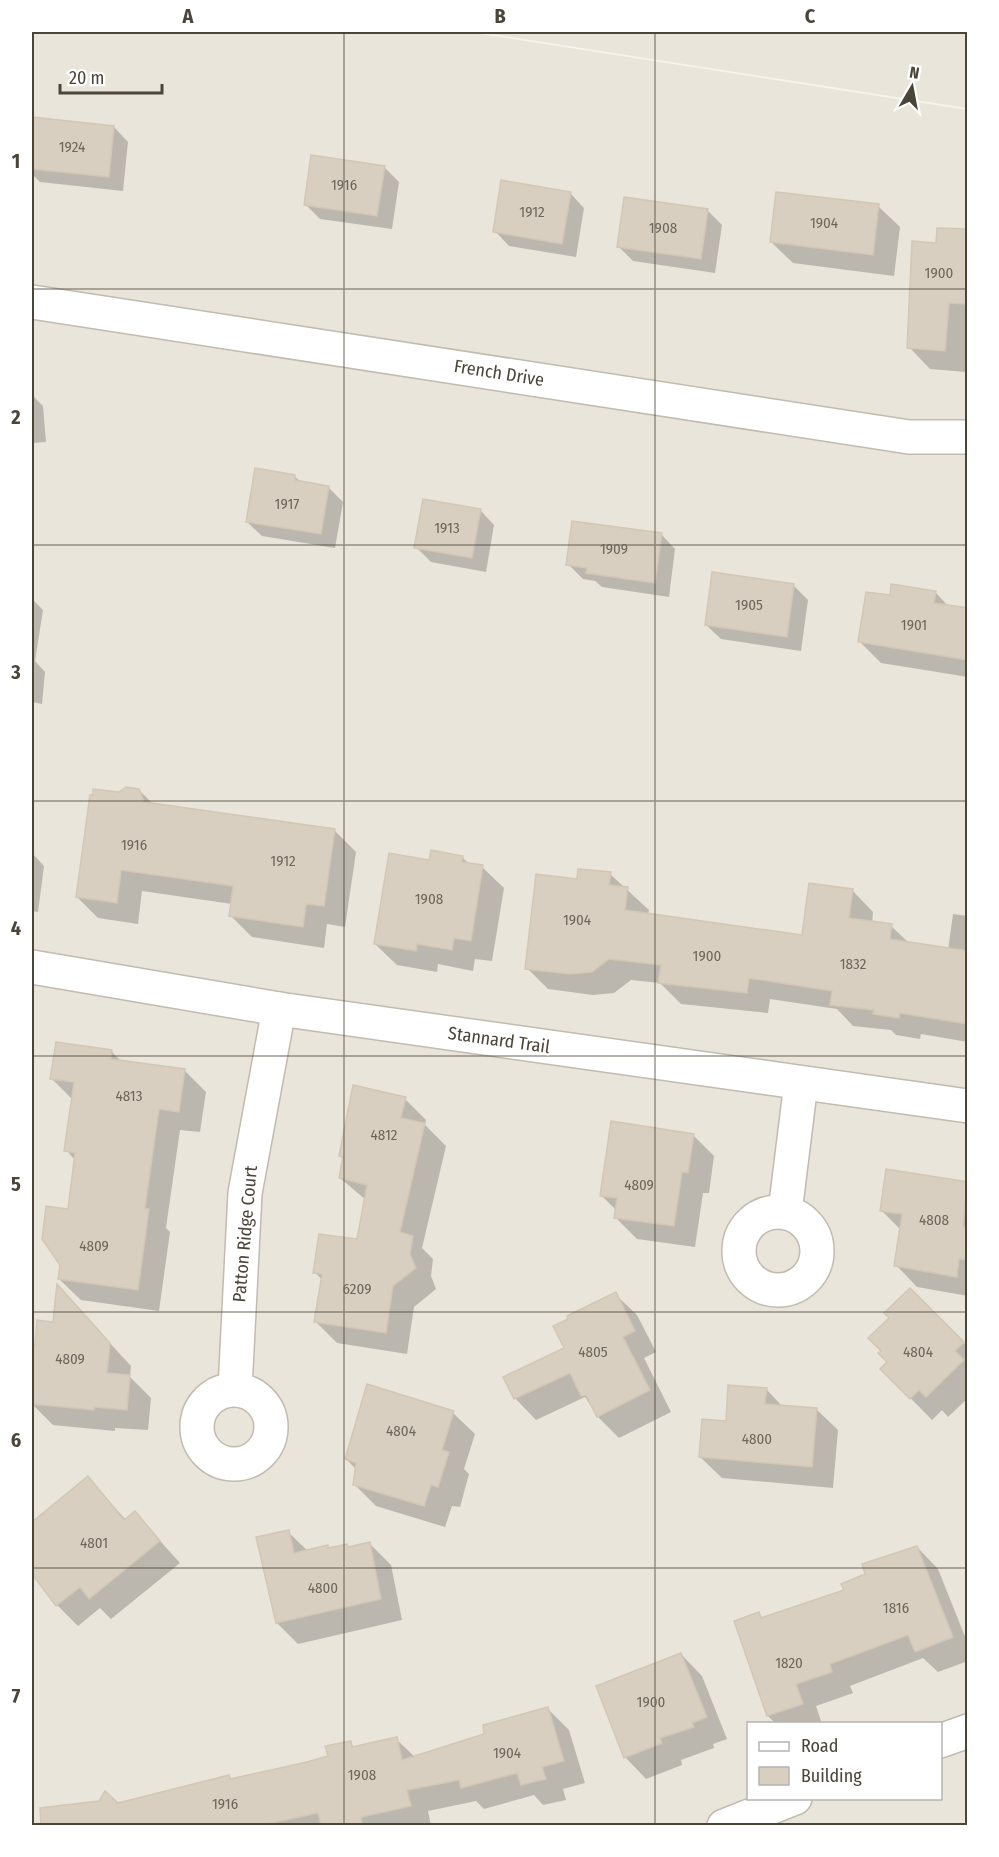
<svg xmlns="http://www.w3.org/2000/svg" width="999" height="1857" viewBox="0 0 999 1857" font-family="'Fira Sans Condensed',sans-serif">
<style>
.residential{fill:#eae5da;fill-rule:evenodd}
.shadow{fill:#0003}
.building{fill:#d8cfc1;stroke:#d3c7b4;stroke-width:1.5}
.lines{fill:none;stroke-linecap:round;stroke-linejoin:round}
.minor-casing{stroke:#c2bbae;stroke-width:36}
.minor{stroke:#fff;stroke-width:33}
.grid{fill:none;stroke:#4b4439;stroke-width:1.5;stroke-opacity:0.55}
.labels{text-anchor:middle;stroke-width:4.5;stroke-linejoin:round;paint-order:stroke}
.number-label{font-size:15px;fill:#6e675b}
.street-label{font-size:18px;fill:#4b4439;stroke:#fff}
.neatline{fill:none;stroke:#4b4439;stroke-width:2}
.grid-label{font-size:20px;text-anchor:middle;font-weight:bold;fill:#4b4439}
</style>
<rect width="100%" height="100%" fill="#f6f3ec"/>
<!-- residential -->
<g class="residential">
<path d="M 32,32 L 468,32 L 967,110 L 967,1825 L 32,1826 ZM 748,1724 L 940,1724 L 940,1798 L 748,1798 Z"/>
<polygon points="479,32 967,32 967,108"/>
</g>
<!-- shadow -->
<g class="shadow">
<polygon points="32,118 114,127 128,142 123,191 40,182 32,174"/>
<polygon points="384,167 399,182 392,229 320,219 305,204"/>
<polygon points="570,193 584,208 576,257 509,246 495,231"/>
<polygon points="878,206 900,227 894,276 793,263 771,242"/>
<polygon points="708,211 722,225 715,273 633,261 618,246"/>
<polygon points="968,231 966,372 930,369 909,347 938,244"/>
<polygon points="32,395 43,406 46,442 32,443"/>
<polygon points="294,476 301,482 328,487 343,502 335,548 262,536 247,522"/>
<polygon points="480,510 494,525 486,572 431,562 416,547"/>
<polygon points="661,534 675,549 669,597 602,587 595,581 583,579 568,564"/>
<polygon points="793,585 808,600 801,651 721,639 706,625"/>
<polygon points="935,592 949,607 968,610 968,677 881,663 860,642 891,597"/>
<polygon points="32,599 43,610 35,661 45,672 42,704 32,702"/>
<polygon points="139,790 153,804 334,830 356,852 345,927 327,924 324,948 252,937 231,916 232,904 142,891 138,924 98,918 77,897 120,794"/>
<polygon points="32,835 34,837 32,853 44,866 38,912 32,911"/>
<polygon points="462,857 470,865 482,867 504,888 492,961 475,959 473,971 438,964 437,972 397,965 375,944 431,862"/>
<polygon points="610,874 649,910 648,915 803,936 852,890 873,912 872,923 891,926 910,944 948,950 953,914 968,916 968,1042 921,1034 920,1039 896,1035 891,1030 853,1026 837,1009 770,999 768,1013 681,1004 660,983 631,980 614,993 593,995 548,989 527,968 578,880"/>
<polygon points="111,1051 122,1062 185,1071 206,1092 200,1132 180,1130 166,1228 170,1232 159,1311 81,1300 59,1279 76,1161 66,1150 73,1100 52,1079"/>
<polygon points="405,1099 426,1120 425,1125 446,1146 422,1248 433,1259 431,1276 436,1289 414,1307 407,1354 337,1343 316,1322 322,1280 315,1272 359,1241 366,1200 340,1178 344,1160 340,1156"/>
<polygon points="693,1135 714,1156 709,1193 703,1193 695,1247 637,1239 616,1218 617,1211 602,1196"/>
<polygon points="968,1184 968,1296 917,1287 896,1265 901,1230 881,1210"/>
<polygon points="58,1287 131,1366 130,1377 151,1398 148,1430 115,1428 115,1431 53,1425 32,1404 32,1347 36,1347 54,1324"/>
<polygon points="910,1290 968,1347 968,1398 948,1417 942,1410 932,1420 882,1369 889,1362 883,1351 891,1318"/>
<polygon points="615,1294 637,1315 656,1352 644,1358 671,1412 619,1438 598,1417 585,1397 536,1420 515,1398 566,1349"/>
<polygon points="766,1389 783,1407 816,1409 838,1430 833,1488 722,1478 700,1457 727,1423"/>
<polygon points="453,1413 475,1434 464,1469 469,1474 460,1507 452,1506 445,1527 376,1506 354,1484 356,1469 346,1459"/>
<polygon points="88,1478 126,1520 135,1513 180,1563 111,1619 100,1608 78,1626 57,1605 32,1572 32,1556 38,1550 32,1543 32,1524"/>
<polygon points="288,1532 308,1551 327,1547 330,1550 350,1549 370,1544 391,1565 402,1620 298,1644 277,1623"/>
<polygon points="917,1547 938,1569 968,1644 968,1661 938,1672 923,1658 850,1686 853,1693 816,1706 822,1724 776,1724 768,1716 736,1622 759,1614 764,1619 846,1591"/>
<polygon points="681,1654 702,1676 727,1739 713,1744 714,1748 681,1760 682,1765 646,1779 625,1757"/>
<polygon points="548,1709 569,1730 585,1783 563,1789 566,1800 543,1805 534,1795 484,1809 476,1801 428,1811 431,1826 53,1826 117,1804 229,1776 232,1780 330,1757 350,1743 355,1748 396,1739 415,1757 486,1735"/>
</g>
<!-- building -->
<g class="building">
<polygon points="32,117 114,126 109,177 32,169"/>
<polygon points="311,155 385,166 377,216 304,205"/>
<polygon points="501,180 571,192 562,244 493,232"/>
<polygon points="776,192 879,204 873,255 770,242"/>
<polygon points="624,197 708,209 701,259 617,247"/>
<polygon points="937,228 968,229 968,304 949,303 945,351 907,348 912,241 936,243"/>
<polygon points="255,468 295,475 295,480 329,486 321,534 246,522"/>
<polygon points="423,499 481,509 472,558 414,548"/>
<polygon points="572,521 662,533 655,583 586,573 587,568 566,565"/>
<polygon points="712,572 794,584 787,637 705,625"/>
<polygon points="891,584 936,591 934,603 968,608 968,660 858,642 866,592 890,595"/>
<polygon points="126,787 139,789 144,802 335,829 324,906 306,904 303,927 229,916 233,886 121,870 117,903 76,897 90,795 93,795 93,789 119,792"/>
<polygon points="431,850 463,856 462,862 483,865 471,941 454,938 452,950 417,944 416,951 374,944 389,853 429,860"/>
<polygon points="578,869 611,872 609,885 628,887 625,910 802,935 809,883 853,889 849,918 892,924 890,939 968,951 968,1024 900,1013 899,1018 873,1014 874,1010 830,1005 832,991 749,978 747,993 658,983 661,965 609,959 592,972 570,974 525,969 536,874 577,879"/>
<polygon points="56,1042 112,1050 111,1059 185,1069 179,1112 159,1109 145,1208 149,1209 138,1290 58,1279 60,1265 42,1239 46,1206 68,1209 75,1153 64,1151 74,1082 50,1079"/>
<polygon points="353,1085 406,1097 401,1118 425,1123 400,1232 413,1236 410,1254 416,1268 393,1286 386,1333 314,1322 322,1274 313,1273 319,1234 357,1239 367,1185 339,1178 343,1157 339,1156"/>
<polygon points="611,1121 694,1134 688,1173 682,1172 674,1226 614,1218 617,1198 600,1196"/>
<polygon points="886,1169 968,1182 963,1226 968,1227 968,1260 959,1259 957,1277 894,1266 902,1214 880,1211"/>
<polygon points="57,1284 110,1343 107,1373 130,1375 127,1410 94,1407 94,1410 32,1404 32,1345 35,1345 37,1320 53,1322"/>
<polygon points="910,1288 964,1342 955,1351 964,1360 926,1397 919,1390 910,1399 880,1369 887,1362 878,1353 881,1351 868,1338 889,1318 884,1313"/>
<polygon points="616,1292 635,1331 623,1337 650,1390 597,1417 586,1395 581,1396 570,1373 514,1399 503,1377 564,1348 553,1326 568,1319 567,1316"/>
<polygon points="367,1384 454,1411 442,1450 449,1452 438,1487 431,1485 424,1506 353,1485 356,1463 345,1459"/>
<polygon points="728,1385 767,1388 765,1404 817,1408 812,1467 699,1457 702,1419 726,1421"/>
<polygon points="88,1476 124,1520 135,1511 160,1541 89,1599 80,1587 56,1606 32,1574 32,1522"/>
<polygon points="289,1530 294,1553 328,1545 328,1548 347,1544 348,1547 370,1542 381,1599 276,1623 256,1537"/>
<polygon points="917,1546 953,1637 915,1652 908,1635 830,1664 832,1672 796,1684 803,1704 767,1716 734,1621 759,1612 761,1618 844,1590 841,1584 865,1574 862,1564"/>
<polygon points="681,1653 707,1717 692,1723 694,1727 660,1738 662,1743 624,1758 596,1686"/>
<polygon points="548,1707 564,1761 542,1767 546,1779 521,1785 517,1773 461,1788 459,1780 407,1790 411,1806 361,1817 362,1826 321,1826 318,1813 258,1826 41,1826 40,1808 99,1801 105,1791 118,1803 229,1775 230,1779 307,1762 328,1756 325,1746 351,1741 352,1747 397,1737 402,1760 484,1734 483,1725"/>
</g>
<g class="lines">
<!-- minor casing -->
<g class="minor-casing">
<g id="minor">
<polyline points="32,302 909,437 968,437"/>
<polyline points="32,967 279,1009 968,1106"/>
<circle cx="778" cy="1251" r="39"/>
<polyline points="785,1212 801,1083"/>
<polyline points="235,1389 245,1193 279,1009"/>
<circle cx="234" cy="1427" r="37"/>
<polyline points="940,1741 968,1731"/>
<polyline points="724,1826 795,1798"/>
</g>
</g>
<!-- minor -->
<use href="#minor" class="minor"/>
</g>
<!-- grid -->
<path class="grid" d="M 344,32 L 344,1826M 655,32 L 655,1826M 32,289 L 968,289M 32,545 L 968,545M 32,801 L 968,801M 32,1056 L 968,1056M 32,1312 L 968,1312M 32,1568 L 968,1568"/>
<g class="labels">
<!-- number labels -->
<g class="number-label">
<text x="72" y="152">1924</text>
<text x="344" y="190">1916</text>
<text x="532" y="217">1912</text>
<text x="824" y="228">1904</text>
<text x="663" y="233">1908</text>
<text x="939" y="278">1900</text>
<text x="287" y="509">1917</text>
<text x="447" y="533">1913</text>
<text x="614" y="554">1909</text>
<text x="749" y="610">1905</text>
<text x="914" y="630">1901</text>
<text x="134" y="850">1916</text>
<text x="283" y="866">1912</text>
<text x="429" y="904">1908</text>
<text x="577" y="925">1904</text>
<text x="707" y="961">1900</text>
<text x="853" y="969">1832</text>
<text x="129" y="1101">4813</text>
<text x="384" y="1140">4812</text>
<text x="639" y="1190">4809</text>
<text x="934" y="1225">4808</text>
<text x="94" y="1251">4809</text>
<text x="357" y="1294">6209</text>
<text x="593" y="1357">4805</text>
<text x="918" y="1357">4804</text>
<text x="70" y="1364">4809</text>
<text x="401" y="1436">4804</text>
<text x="757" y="1444">4800</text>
<text x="94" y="1548">4801</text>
<text x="323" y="1593">4800</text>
<text x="896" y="1613">1816</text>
<text x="789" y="1668">1820</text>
<text x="651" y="1707">1900</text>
<text x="507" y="1758">1904</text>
<text x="362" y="1780">1908</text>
<text x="225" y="1809">1916</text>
</g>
<!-- street labels -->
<g class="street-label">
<text transform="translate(499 373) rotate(9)" y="6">French Drive</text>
<text transform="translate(499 1040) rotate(8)" y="6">Stannard Trail</text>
<text transform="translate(245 1234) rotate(-85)" y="6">Patton Ridge Court</text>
</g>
</g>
<!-- border -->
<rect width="999" height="1857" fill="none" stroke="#ffffff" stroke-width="66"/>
<!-- legend -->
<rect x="747" y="1722" width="195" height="78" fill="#ffffff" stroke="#b7b4b0" stroke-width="1.5"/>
<rect x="759" y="1742" width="30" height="9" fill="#ffffff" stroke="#b7b4b0" stroke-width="1.5"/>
<text x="801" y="1752" font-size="18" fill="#4b4439">Road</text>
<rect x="759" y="1767" width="30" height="18" fill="#d8cfc1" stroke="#b7b4b0" stroke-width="1.5"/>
<text x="801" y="1782" font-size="18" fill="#4b4439">Building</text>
<!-- north arrow -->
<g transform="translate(912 87) rotate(10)" stroke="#ffffff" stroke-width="4.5" paint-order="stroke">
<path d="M0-4.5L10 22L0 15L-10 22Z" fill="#4b4439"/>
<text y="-9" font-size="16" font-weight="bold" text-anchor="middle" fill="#4b4439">N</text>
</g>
<!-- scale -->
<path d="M60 84v9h102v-9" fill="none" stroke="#4b4439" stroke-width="3"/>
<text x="69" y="84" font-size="18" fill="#4b4439" stroke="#ffffff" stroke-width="4.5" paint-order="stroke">20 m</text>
<rect x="33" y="33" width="933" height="1791" class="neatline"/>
<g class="grid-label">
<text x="188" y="23">A</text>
<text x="500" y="23">B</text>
<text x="810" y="23">C</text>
<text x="16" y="168">1</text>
<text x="16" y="424">2</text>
<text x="16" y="679">3</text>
<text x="16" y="935">4</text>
<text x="16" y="1191">5</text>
<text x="16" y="1447">6</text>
<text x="16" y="1703">7</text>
</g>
</svg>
